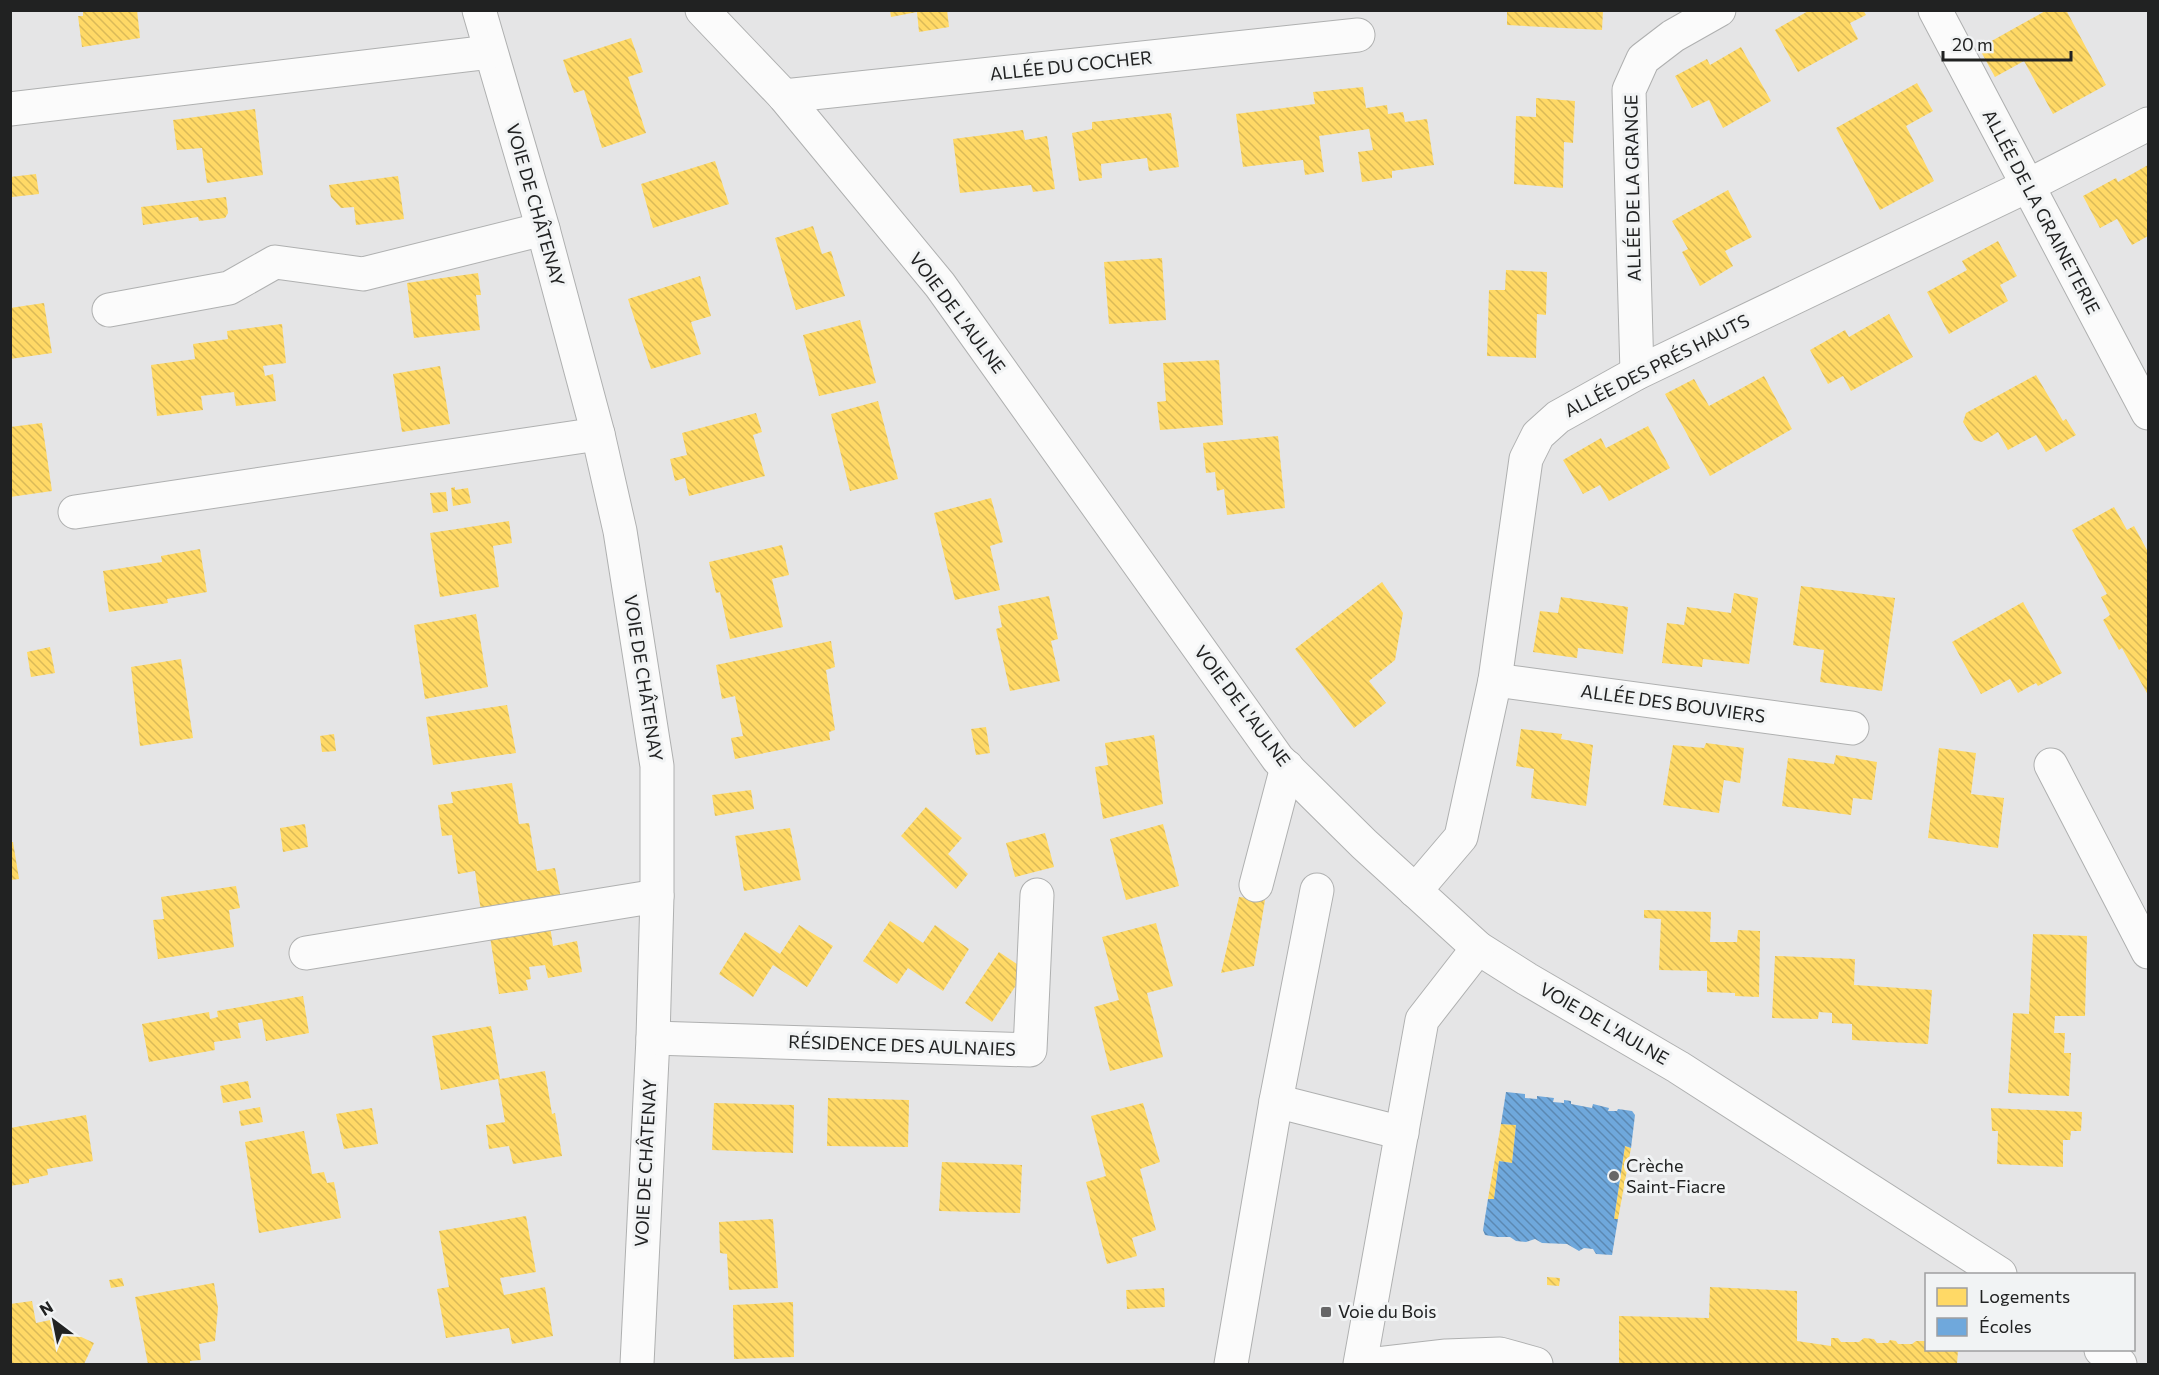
<svg xmlns="http://www.w3.org/2000/svg" width="2159" height="1375" viewBox="0 0 2159 1375" font-family="Commissioner,sans-serif">
<style>
.homes{fill:url(#homes-back-hatch)}
.schools{fill:url(#schools-back-hatch)}
.lines{fill:none;stroke-linecap:round;stroke-linejoin:round}
.minor-casing{stroke:#afb0b0;stroke-width:35}
.minor{stroke:#fbfbfb;stroke-width:33}
.poi-dot{fill:#666667;stroke:#f1f3f4;stroke-width:2}
.labels{text-anchor:middle;stroke-width:6;stroke-linejoin:round;paint-order:stroke}
.street-label{font-size:18px;fill:#212222;stroke:#f1f3f4}
.poi-label{font-size:18px;fill:#212222;stroke:#f1f3f4;text-anchor:start}
</style>
<defs>
<pattern id="homes-back-hatch" width="6" height="6" patternUnits="userSpaceOnUse" patternTransform="scale(1.5)"><rect width="6" height="6" fill="#ffd966"/><path d="M-1 5l2 2M0 0l6 6M5-1l2 2" fill="none" stroke="#daba58"/></pattern>
<pattern id="schools-back-hatch" width="6" height="6" patternUnits="userSpaceOnUse" patternTransform="scale(1.5)"><rect width="6" height="6" fill="#6fa8dc"/><path d="M-1 5l2 2M0 0l6 6M5-1l2 2" fill="none" stroke="#5b88b2"/></pattern>
</defs>
<rect width="100%" height="100%" fill="#e5e5e6"/>
<!-- homes -->
<g class="homes">
<polygon points="83,10 137,10 140,38 82,47 78,16 83,16"/>
<polygon points="890,10 947,10 949,27 919,32 917,12 891,17"/>
<polygon points="1507,10 1603,10 1602,30 1507,25"/>
<polygon points="1810,10 1863,10 1866,15 1850,23 1858,39 1798,72 1775,30"/>
<polygon points="2047,10 2066,10 2106,85 2053,114 2024,61 1995,77 1979,48"/>
<polygon points="631,38 643,72 628,77 646,133 602,148 584,90 574,93 563,60"/>
<polygon points="1741,47 1771,101 1723,128 1709,100 1692,108 1675,76 1707,59 1710,65"/>
<polygon points="1917,83 1933,111 1906,126 1934,181 1880,210 1836,128"/>
<polygon points="1363,87 1366,108 1387,105 1388,114 1403,112 1405,122 1427,119 1434,165 1392,171 1392,178 1362,182 1358,152 1373,150 1369,129 1319,136 1324,172 1305,175 1303,160 1243,167 1236,114 1315,104 1313,92"/>
<polygon points="1536,98 1575,101 1573,143 1564,142 1563,188 1514,184 1516,116 1536,117"/>
<polygon points="255,109 263,175 207,183 202,148 177,150 173,120"/>
<polygon points="1171,113 1179,167 1149,171 1147,158 1101,164 1102,178 1079,181 1072,133 1092,129 1092,122"/>
<polygon points="1023,130 1025,140 1047,136 1055,189 1033,192 1031,185 960,193 953,139"/>
<polygon points="715,161 729,204 653,228 641,184"/>
<polygon points="2148,165 2148,236 2132,245 2117,219 2100,228 2083,196 2116,178 2118,182"/>
<polygon points="36,174 39,194 12,197 10,177"/>
<polygon points="398,176 404,219 356,225 354,207 341,208 331,197 329,185"/>
<polygon points="1728,190 1752,237 1725,251 1733,266 1700,286 1682,252 1688,249 1672,221"/>
<polygon points="226,197 228,213 225,218 199,221 198,217 143,225 141,207"/>
<polygon points="813,226 822,254 831,251 845,296 796,310 775,238"/>
<polygon points="1998,241 2017,276 2000,285 2008,301 1949,334 1927,292 1967,270 1962,261"/>
<polygon points="1162,258 1166,320 1109,324 1104,262"/>
<polygon points="1506,270 1547,272 1546,315 1537,314 1536,358 1487,356 1489,290 1505,290"/>
<polygon points="478,273 481,295 476,295 480,330 414,338 407,283"/>
<polygon points="700,276 711,316 691,322 701,354 651,369 628,299"/>
<polygon points="44,303 52,353 10,359 10,308"/>
<polygon points="1889,314 1913,357 1851,391 1843,376 1828,384 1810,350 1845,330 1849,337"/>
<polygon points="860,320 876,383 819,396 803,335"/>
<polygon points="282,324 286,363 263,366 265,376 273,374 276,401 236,406 234,392 201,396 203,410 157,416 151,365 195,359 193,344 228,339 227,331"/>
<polygon points="1219,360 1223,425 1160,430 1157,402 1166,401 1163,363"/>
<polygon points="440,366 450,424 402,432 393,374"/>
<polygon points="2036,375 2063,421 2066,419 2076,435 2046,452 2036,435 2008,450 1998,432 1982,442 1974,440 1963,422 1966,413"/>
<polygon points="1764,376 1792,429 1710,476 1665,394 1694,379 1709,406"/>
<polygon points="878,401 898,479 850,491 831,414"/>
<polygon points="756,413 762,432 753,435 765,476 689,496 685,478 675,481 670,459 687,455 682,433"/>
<polygon points="42,423 52,491 10,497 10,427"/>
<polygon points="1648,426 1670,468 1609,501 1600,485 1583,494 1563,460 1601,438 1606,448"/>
<polygon points="1278,436 1285,508 1227,515 1224,489 1217,491 1215,472 1206,473 1203,443"/>
<polygon points="455,487 455,490 468,488 471,503 453,506 451,488"/>
<polygon points="446,492 448,511 433,513 430,493"/>
<polygon points="991,498 1003,542 990,546 1000,590 955,600 934,513"/>
<polygon points="2114,507 2127,530 2134,526 2148,552 2148,695 2122,648 2119,650 2103,620 2110,615 2101,597 2107,594 2072,530"/>
<polygon points="509,521 512,543 493,546 499,587 440,597 430,533"/>
<polygon points="782,545 789,575 772,579 783,627 730,639 720,592 716,593 709,562"/>
<polygon points="200,549 207,592 167,599 168,603 109,612 103,571 162,562 161,556"/>
<polygon points="1382,582 1403,613 1395,660 1369,681 1386,703 1354,728 1295,649"/>
<polygon points="1801,586 1895,598 1882,691 1820,682 1824,650 1793,645"/>
<polygon points="1734,593 1758,598 1749,664 1703,659 1702,667 1662,663 1667,623 1684,625 1687,607 1731,613"/>
<polygon points="1049,596 1058,639 1051,641 1060,681 1010,691 996,629 1002,627 998,606"/>
<polygon points="1561,597 1628,607 1623,654 1578,648 1577,658 1533,652 1540,611 1558,613"/>
<polygon points="2023,602 2062,673 2038,686 2036,683 2018,693 2010,679 1981,694 1952,642"/>
<polygon points="476,614 488,687 425,699 414,625"/>
<polygon points="831,641 835,667 826,670 835,730 829,732 830,740 735,759 731,738 743,736 735,696 722,699 716,665"/>
<polygon points="50,647 55,673 31,677 27,652"/>
<polygon points="181,659 193,738 140,746 131,667"/>
<polygon points="507,705 516,753 433,765 426,717"/>
<polygon points="986,727 990,753 976,755 971,729"/>
<polygon points="1521,729 1562,734 1561,739 1593,745 1586,806 1531,798 1534,769 1516,766"/>
<polygon points="334,734 336,751 322,752 320,736"/>
<polygon points="1154,735 1163,804 1103,819 1095,767 1108,765 1105,743"/>
<polygon points="1706,743 1744,748 1740,783 1724,780 1719,813 1663,805 1673,745 1704,748"/>
<polygon points="1939,748 1976,753 1971,794 2004,798 1998,848 1928,838"/>
<polygon points="1836,755 1877,762 1872,800 1853,798 1851,815 1782,806 1788,758 1834,764"/>
<polygon points="512,783 519,824 529,823 537,871 555,868 561,898 481,911 475,871 458,874 452,835 442,836 438,805 453,803 451,792"/>
<polygon points="751,790 754,809 715,816 712,795"/>
<polygon points="926,807 962,838 948,854 968,874 956,889 901,836"/>
<polygon points="305,824 308,847 283,852 280,828"/>
<polygon points="1163,824 1179,886 1126,900 1110,839"/>
<polygon points="790,828 801,880 744,891 735,836"/>
<polygon points="1045,833 1054,867 1015,877 1006,843"/>
<polygon points="10,842 13,842 19,879 10,880"/>
<polygon points="236,886 240,908 229,910 234,947 158,959 153,920 164,919 161,897"/>
<polygon points="1239,897 1265,900 1254,966 1221,973"/>
<polygon points="1644,910 1711,912 1710,942 1737,942 1738,930 1760,931 1759,997 1735,996 1735,993 1707,992 1707,971 1659,970 1661,919 1644,918"/>
<polygon points="890,921 923,943 935,925 969,949 943,991 908,968 897,984 863,961"/>
<polygon points="1156,923 1173,986 1147,993 1163,1057 1110,1071 1094,1007 1119,1000 1102,937"/>
<polygon points="799,925 833,946 807,987 773,965 753,997 719,974 745,932 780,954"/>
<polygon points="550,926 553,946 577,941 582,972 548,978 545,965 529,967 531,979 526,980 528,990 499,994 490,937"/>
<polygon points="2033,934 2087,936 2085,1016 2055,1016 2054,1033 2065,1033 2064,1053 2071,1053 2069,1096 2008,1093 2013,1013 2029,1014"/>
<polygon points="999,952 1026,970 992,1022 965,1003"/>
<polygon points="1775,956 1855,959 1854,985 1932,990 1928,1044 1852,1040 1852,1024 1832,1023 1832,1013 1819,1012 1818,1019 1772,1018"/>
<polygon points="303,996 309,1033 266,1041 262,1019 238,1023 241,1038 214,1042 215,1050 149,1062 142,1024 209,1012 210,1019 218,1017 217,1011"/>
<polygon points="491,1026 500,1079 545,1071 552,1114 555,1113 562,1156 513,1164 509,1146 489,1149 486,1125 505,1122 498,1079 441,1090 432,1036"/>
<polygon points="248,1081 251,1098 223,1103 220,1086"/>
<polygon points="828,1098 909,1100 908,1147 827,1146"/>
<polygon points="714,1103 794,1105 793,1153 712,1150"/>
<polygon points="1143,1103 1160,1162 1140,1169 1156,1230 1132,1238 1137,1256 1107,1264 1086,1182 1106,1176 1091,1116"/>
<polygon points="260,1107 263,1122 241,1126 239,1111"/>
<polygon points="372,1108 378,1144 344,1149 336,1114"/>
<polygon points="1991,1108 2082,1112 2081,1131 2071,1131 2070,1140 2063,1140 2063,1167 1997,1164 1998,1131 1992,1131"/>
<polygon points="86,1115 93,1161 47,1169 48,1175 29,1179 29,1183 10,1186 10,1128"/>
<polygon points="1501,1124 1516,1125 1512,1163 1499,1161 1494,1199 1488,1199"/>
<polygon points="304,1131 312,1174 324,1172 327,1183 334,1182 341,1218 259,1233 245,1142"/>
<polygon points="1625,1146 1631,1148 1618,1219 1614,1219"/>
<polygon points="942,1162 1022,1165 1020,1213 939,1211"/>
<polygon points="526,1216 536,1272 500,1278 504,1295 545,1287 553,1336 512,1344 509,1328 446,1338 437,1289 449,1287 439,1231"/>
<polygon points="773,1219 778,1288 729,1290 727,1254 720,1253 719,1222"/>
<polygon points="1547,1277 1560,1278 1559,1286 1547,1285"/>
<polygon points="122,1278 124,1286 111,1288 109,1280"/>
<polygon points="214,1283 218,1308 215,1341 199,1344 201,1360 190,1361 190,1364 148,1364 135,1297"/>
<polygon points="1710,1287 1797,1291 1797,1341 1831,1346 1831,1338 1838,1338 1841,1342 1859,1342 1864,1338 1874,1339 1877,1343 1888,1343 1890,1340 1896,1341 1898,1344 1912,1344 1916,1341 1926,1341 1926,1350 1958,1350 1957,1364 1619,1364 1619,1316 1709,1318"/>
<polygon points="1164,1288 1165,1307 1127,1309 1126,1290"/>
<polygon points="32,1301 36,1323 55,1319 58,1326 94,1343 84,1364 10,1364 10,1304"/>
<polygon points="793,1302 794,1357 734,1359 733,1305"/>
</g>
<!-- schools -->
<polygon class="schools" points="1506,1092 1525,1094 1525,1098 1537,1099 1537,1096 1554,1098 1553,1102 1564,1103 1564,1100 1571,1101 1571,1104 1592,1108 1593,1104 1609,1108 1608,1111 1617,1111 1618,1109 1632,1111 1635,1115 1631,1148 1625,1146 1614,1219 1618,1219 1612,1255 1596,1254 1593,1249 1584,1248 1579,1251 1567,1244 1542,1243 1535,1239 1526,1242 1516,1241 1510,1237 1497,1237 1485,1235 1483,1230 1488,1199 1494,1199 1499,1161 1512,1163 1516,1125 1501,1124"/>
<g class="lines">
<!-- minor casing -->
<g class="minor-casing">
<g id="minor">
<polyline points="479,10 543,229 598,434 620,531 657,766 657,896 653,1038 637,1364"/>
<polyline points="702,10 784,96 940,285 1278,759 1364,844 1478,948 1527,979 1678,1067 2000,1274"/>
<polyline points="1935,10 2148,413"/>
<polyline points="784,96 1358,35"/>
<polyline points="10,109 490,52"/>
<polyline points="109,310 229,288 275,262 363,274 543,229"/>
<polyline points="1637,373 1629,90 1643,59 1673,36 1719,10"/>
<polyline points="75,512 598,434"/>
<polyline points="1495,680 1852,728"/>
<polyline points="2051,765 2148,952"/>
<polyline points="1256,885 1287,767"/>
<polyline points="1415,891 1461,837 1495,680 1526,459 1538,435 1558,417 1637,373 2027,186 2148,124"/>
<polyline points="306,953 657,896"/>
<polyline points="653,1038 1030,1050 1037,895"/>
<polyline points="1276,1101 1402,1133"/>
<polyline points="2101,1350 2120,1364"/>
<polyline points="1231,1364 1276,1101 1317,890"/>
<polyline points="1360,1364 1422,1020 1478,948"/>
<polyline points="1377,1364 1446,1356 1500,1354 1536,1364"/>
</g>
</g>
<!-- minor -->
<use href="#minor" class="minor"/>
</g>
<!-- markers -->
<g class="poi-dot">
<circle cx="1614" cy="1176" r="6"/>
<rect x="1320" y="1306" width="12" height="12" rx="3"/>
</g>
<g class="labels">
<!-- street labels -->
<g class="street-label">
<text transform="translate(1071 66) rotate(-6)" y="6">ALLÉE DU COCHER</text>
<text transform="translate(1633 188) rotate(-91)" y="6">ALLÉE DE LA GRANGE</text>
<text transform="translate(535 205) rotate(74)" y="6">VOIE DE CHÂTENAY</text>
<text transform="translate(2041 212) rotate(62)" y="6">ALLÉE DE LA GRAINETERIE</text>
<text transform="translate(957 313) rotate(53)" y="6">VOIE DE L'AULNE</text>
<text transform="translate(1657 366) rotate(-27)" y="6">ALLÉE DES PRÉS HAUTS</text>
<text transform="translate(643 678) rotate(81)" y="6">VOIE DE CHÂTENAY</text>
<text transform="translate(1673 704) rotate(8)" y="6">ALLÉE DES BOUVIERS</text>
<text transform="translate(1242 706) rotate(53)" y="6">VOIE DE L'AULNE</text>
<text transform="translate(1604 1024) rotate(30)" y="6">VOIE DE L'AULNE</text>
<text transform="translate(902 1046) rotate(2)" y="6">RÉSIDENCE DES AULNAIES</text>
<text transform="translate(646 1163) rotate(-87)" y="6">VOIE DE CHÂTENAY</text>
</g>
<!-- poi labels -->
<g class="poi-label">
<text x="1626" y="1172">Crèche<tspan x="1626" dy="21">Saint-Fiacre</tspan></text>
<text x="1338" y="1318">Voie du Bois</text>
</g>
</g>
<!-- border -->
<rect width="2159" height="1375" fill="none" stroke="#212222" stroke-width="24"/>
<!-- legend -->
<rect x="1925" y="1273" width="210" height="78" fill="#f1f3f4" stroke="#9e9fa0" stroke-width="1.5"/>
<rect x="1937" y="1288" width="30" height="18" fill="#ffd966" stroke="#9e9fa0" stroke-width="1.5"/>
<text x="1979" y="1303" font-size="18" fill="#212222">Logements</text>
<rect x="1937" y="1318" width="30" height="18" fill="#6fa8dc" stroke="#9e9fa0" stroke-width="1.5"/>
<text x="1979" y="1333" font-size="18" fill="#212222">Écoles</text>
<!-- north arrow -->
<g transform="translate(54 1321) rotate(328)" stroke="#f1f3f4" stroke-width="4.5" paint-order="stroke">
<path d="M0-4.5L10 22L0 15L-10 22Z" fill="#212222"/>
<text y="-9" font-size="16" font-weight="bold" text-anchor="middle" fill="#212222">N</text>
</g>
<!-- scale -->
<path d="M1943 51v9h128v-9" fill="none" stroke="#212222" stroke-width="3"/>
<text x="1952" y="51" font-size="18" fill="#212222" stroke="#f1f3f4" stroke-width="4.5" paint-order="stroke">20 m</text>
</svg>
